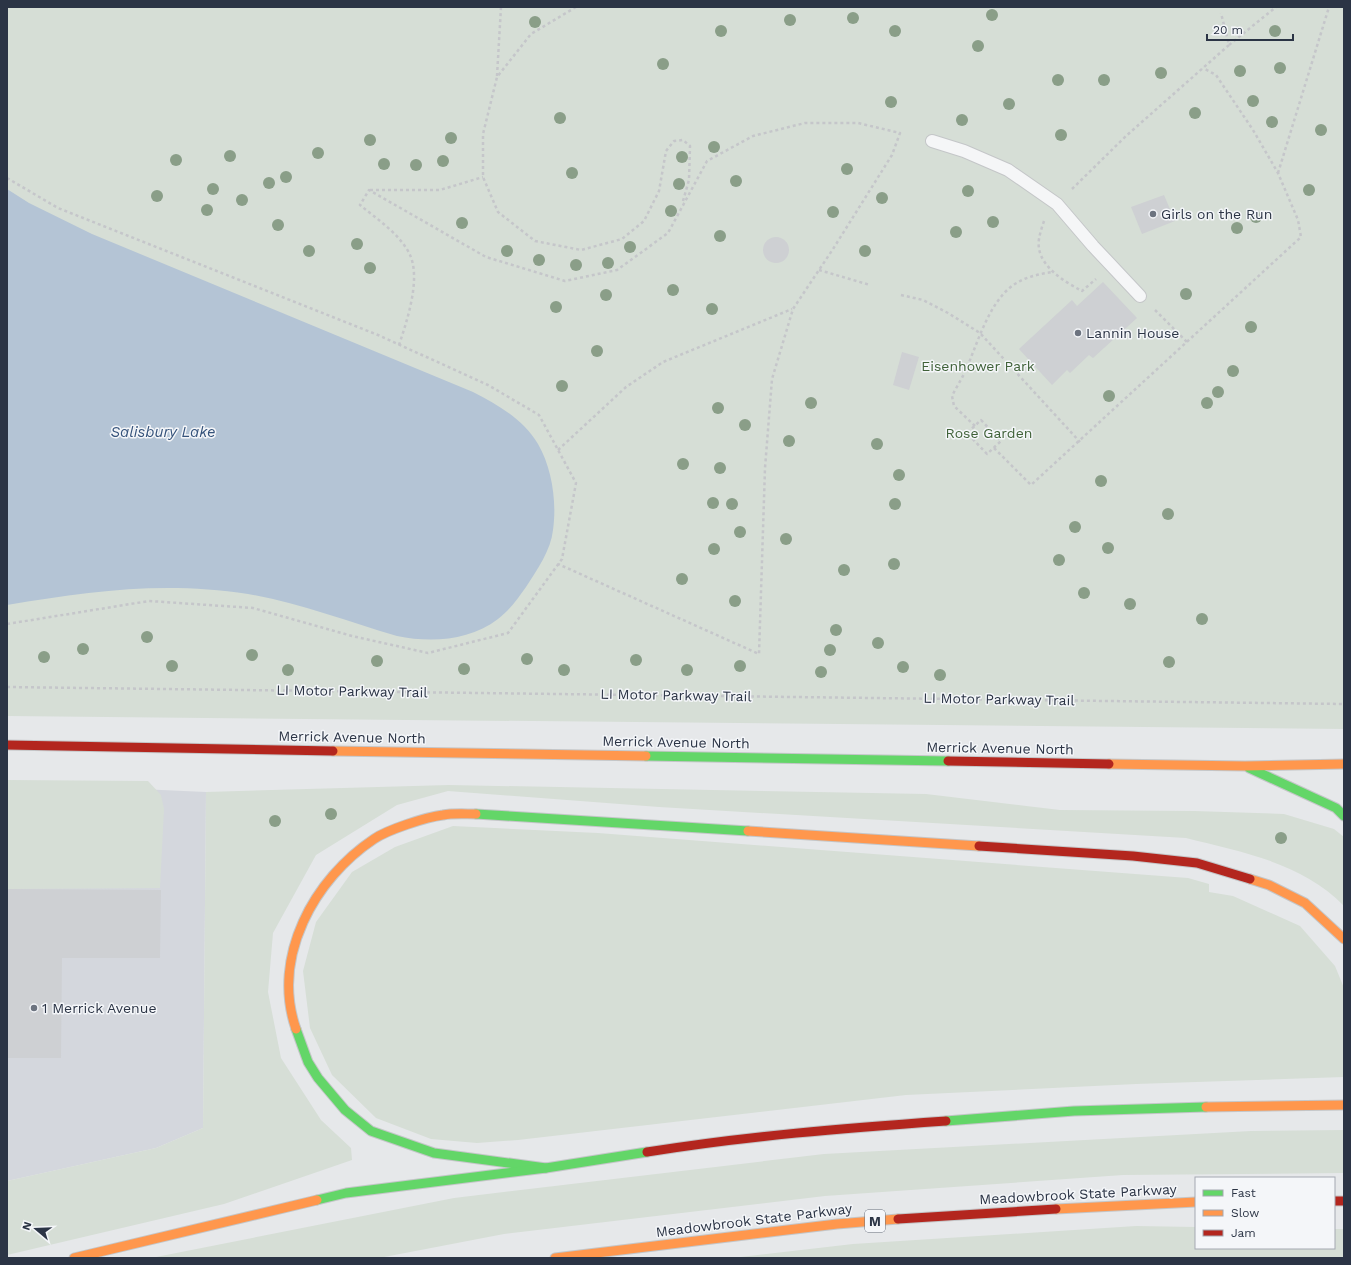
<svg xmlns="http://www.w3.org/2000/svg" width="1351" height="1265" viewBox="0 0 1351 1265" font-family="'Work Sans',sans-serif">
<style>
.built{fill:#d4d7dd}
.green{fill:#d6ded6}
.water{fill:#b4c4d5}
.building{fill:#ced0d3}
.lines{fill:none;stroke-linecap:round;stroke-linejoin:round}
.lane-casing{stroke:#c4c6c8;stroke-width:14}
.fast-casing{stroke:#c4c6c8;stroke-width:11}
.slow-casing{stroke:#c4c6c8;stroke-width:11}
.jam-casing{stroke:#c4c6c8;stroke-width:11}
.path{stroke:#c5c6ca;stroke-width:2.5;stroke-dasharray:3 3;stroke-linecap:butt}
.lane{stroke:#f5f6f7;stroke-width:12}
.fast{stroke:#63d668;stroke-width:9}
.slow{stroke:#ff974d;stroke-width:9}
.jam{stroke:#b3261e;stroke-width:9}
.tree{fill:#8a9e88}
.poi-dot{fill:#6c737f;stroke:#f4f6f9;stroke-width:1.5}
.labels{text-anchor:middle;stroke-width:3;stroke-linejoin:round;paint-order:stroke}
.shield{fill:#f4f6f9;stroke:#676e7b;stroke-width:1}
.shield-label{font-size:13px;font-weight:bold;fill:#2b3445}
.poi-label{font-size:14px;fill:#2b3445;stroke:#f4f6f9;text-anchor:start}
.park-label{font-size:14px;fill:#3f6138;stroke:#f4f6f9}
.street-label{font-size:14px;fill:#2b3445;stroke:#f4f6f9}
.water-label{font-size:15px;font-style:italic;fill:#34527a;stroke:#f4f6f9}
</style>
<rect width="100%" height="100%" fill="#e6e8ea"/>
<!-- built -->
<polygon class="built" points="7,783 206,792 203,1128 156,1148 7,1181"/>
<!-- green -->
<g class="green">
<polygon points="7,7 1344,7 1344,729 7,716"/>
<polygon points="7,780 148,781 161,795 164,809 160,888 7,889"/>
<path d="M 449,785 L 926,794 L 1060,810 L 1194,811 L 1284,814 L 1334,829 L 1344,837 L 1344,906 C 1303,863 1242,852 1186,838 L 659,807 L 448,791 L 397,805 L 316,855 L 273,933 L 268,992 L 281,1058 L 321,1120 L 351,1148 L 352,1160 L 224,1204 L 7,1255 L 7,1181 L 156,1148 L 203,1128 L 206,792 Z"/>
<polygon points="453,826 598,833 1188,878 1209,884 1209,892 1233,896 1300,926 1335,966 1344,988 1344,1077 1136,1084 906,1095 518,1140 477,1143 431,1139 376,1118 332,1075 310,1028 303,971 316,922 352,872 395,847"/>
<polygon points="1344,1130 1344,1173 1123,1175 825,1196 504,1234 379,1258 151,1258 454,1198 824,1154 1251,1131"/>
<polygon points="1136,1226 1196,1227 1196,1248 1334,1248 1334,1229 1344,1229 1344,1258 732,1258 853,1244"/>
</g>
<!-- water -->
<path class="water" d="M 7,189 L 29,203 L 92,234 L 473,392 C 498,405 523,419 538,444 C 552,468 557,502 553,530 C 551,550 537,570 526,587 C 518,598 510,610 498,619 C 469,641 431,643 397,636 C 348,622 298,602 248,594 C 164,581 90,591 7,605 Z"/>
<!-- building -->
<g class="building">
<polygon points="1164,195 1175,221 1142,234 1131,207"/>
<circle cx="776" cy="250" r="13"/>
<polygon points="1103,282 1137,318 1093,358 1089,355 1070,373 1067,370 1052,385 1019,349 1072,300 1077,306"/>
<polygon points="902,352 919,357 909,390 893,385"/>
<polygon points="7,889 161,890 160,958 62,958 61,1058 7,1058"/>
</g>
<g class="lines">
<!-- lane casing -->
<g class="lane-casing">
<polyline id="lane" points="932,141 964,151 1008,170 1057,204 1093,246 1140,296"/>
</g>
<!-- fast casing -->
<g class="fast-casing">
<g id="fast">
<polyline points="646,756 948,761"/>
<polyline points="1249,768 1336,808 1344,816"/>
<polyline points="476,814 748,831"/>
<polyline points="296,1029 308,1062 318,1078 345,1110 371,1131 434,1153 546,1168"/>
<polyline points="946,1121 1074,1111 1206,1107"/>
<polyline points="317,1200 346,1193 546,1168 647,1152"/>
</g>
</g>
<!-- slow casing -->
<g class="slow-casing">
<g id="slow">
<polyline points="333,751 646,756"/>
<polyline points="1109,764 1245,766 1344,764"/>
<polyline points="748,831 979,846"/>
<polyline points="1250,879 1269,885 1305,903 1344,939"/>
<path d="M 296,1029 C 271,957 314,879 374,839 C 387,830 426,817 443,815 C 453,813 465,814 476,814"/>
<polyline points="1206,1107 1344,1105"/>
<polyline points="1056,1209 1196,1202"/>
<polyline points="74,1258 317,1200"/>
<polyline points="555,1258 837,1224 898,1219"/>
</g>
</g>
<!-- jam casing -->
<g class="jam-casing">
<g id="jam">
<polyline points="7,745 333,751"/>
<polyline points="948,761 1109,764"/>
<polyline points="979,846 1133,856 1197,863 1250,879"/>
<path d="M 647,1152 C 746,1136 846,1128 946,1121"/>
<polyline points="1334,1201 1344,1201"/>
<polyline points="898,1219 1056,1209"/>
</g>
</g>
<!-- path -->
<g class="path">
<polyline points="576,7 531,34 497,77 483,134 483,177 498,212 535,241 581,250 622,239 644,221 659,191 666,151 674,141 683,140 690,146 689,180 683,201"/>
<polyline points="1229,45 1276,7"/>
<polyline points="497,76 501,7"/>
<polyline points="1278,173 1329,7"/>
<polyline points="7,178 58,208 378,335 488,385 539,415 576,483 562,559 508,633 428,653 352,636 253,608 149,601 7,624"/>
<polyline points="1072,189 1126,136 1229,45 1221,13"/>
<polyline points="370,190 440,190 483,177"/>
<path d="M 1044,221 C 1042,227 1040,233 1039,239 C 1035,264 1063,281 1082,291 L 1096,279"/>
<polyline points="819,270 870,285"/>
<polyline points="901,295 923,300 948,313 980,333 1080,442"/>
<polyline points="1155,310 1188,343"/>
<path d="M 399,345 C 407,321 421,279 410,255 C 401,235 377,219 360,205 L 369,190 L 486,257 L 565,281 L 617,270 L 668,233 L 707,161 L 753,136 L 805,123 L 858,123 L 900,133 L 892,155 L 833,249 L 793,309 L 772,379 L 765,468 L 759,654 L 558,564"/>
<polygon points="981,420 1001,441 987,454 967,433"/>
<path d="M 975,426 L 954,406 L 952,396 C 956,388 961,380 965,372 C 977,345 988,304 1012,286 C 1024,277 1039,274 1053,272"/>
<polyline points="994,448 1031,485 1301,237 1298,220 1278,173 1253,130 1216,75 1203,68"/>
<polyline points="558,450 626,387 663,362 792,309"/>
<polyline points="7,687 1344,704"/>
</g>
<!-- lane -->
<use href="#lane" class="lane"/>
<!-- fast -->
<use href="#fast" class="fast"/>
<!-- slow -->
<use href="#slow" class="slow"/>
<!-- jam -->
<use href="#jam" class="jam"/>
</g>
<!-- trees -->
<g class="tree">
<circle cx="992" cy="15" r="6"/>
<circle cx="853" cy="18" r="6"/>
<circle cx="790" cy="20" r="6"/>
<circle cx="535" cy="22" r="6"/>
<circle cx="721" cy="31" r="6"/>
<circle cx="895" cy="31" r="6"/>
<circle cx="1275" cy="31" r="6"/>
<circle cx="978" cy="46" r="6"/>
<circle cx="663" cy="64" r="6"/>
<circle cx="1280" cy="68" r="6"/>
<circle cx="1240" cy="71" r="6"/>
<circle cx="1161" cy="73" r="6"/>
<circle cx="1058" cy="80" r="6"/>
<circle cx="1104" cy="80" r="6"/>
<circle cx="1253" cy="101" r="6"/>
<circle cx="891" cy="102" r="6"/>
<circle cx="1009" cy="104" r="6"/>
<circle cx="1195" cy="113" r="6"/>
<circle cx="560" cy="118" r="6"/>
<circle cx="962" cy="120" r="6"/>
<circle cx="1272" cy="122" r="6"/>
<circle cx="1321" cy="130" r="6"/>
<circle cx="1061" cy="135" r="6"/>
<circle cx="451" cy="138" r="6"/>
<circle cx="370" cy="140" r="6"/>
<circle cx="714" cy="147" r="6"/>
<circle cx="318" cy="153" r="6"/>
<circle cx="230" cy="156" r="6"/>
<circle cx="682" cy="157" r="6"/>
<circle cx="176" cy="160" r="6"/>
<circle cx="443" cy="161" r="6"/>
<circle cx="384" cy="164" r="6"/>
<circle cx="416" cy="165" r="6"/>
<circle cx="847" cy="169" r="6"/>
<circle cx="572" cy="173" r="6"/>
<circle cx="286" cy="177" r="6"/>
<circle cx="736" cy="181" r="6"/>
<circle cx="269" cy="183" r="6"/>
<circle cx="679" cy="184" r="6"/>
<circle cx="213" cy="189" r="6"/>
<circle cx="1309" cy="190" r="6"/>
<circle cx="968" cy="191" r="6"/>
<circle cx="157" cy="196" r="6"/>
<circle cx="882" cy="198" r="6"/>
<circle cx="242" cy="200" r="6"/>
<circle cx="207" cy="210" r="6"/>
<circle cx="671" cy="211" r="6"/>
<circle cx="833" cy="212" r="6"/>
<circle cx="1256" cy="217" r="6"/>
<circle cx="993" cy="222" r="6"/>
<circle cx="462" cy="223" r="6"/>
<circle cx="278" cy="225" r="6"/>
<circle cx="1237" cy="228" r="6"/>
<circle cx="956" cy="232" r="6"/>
<circle cx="720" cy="236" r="6"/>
<circle cx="357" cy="244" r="6"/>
<circle cx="630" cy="247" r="6"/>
<circle cx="309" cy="251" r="6"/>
<circle cx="507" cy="251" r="6"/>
<circle cx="865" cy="251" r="6"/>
<circle cx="539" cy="260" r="6"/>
<circle cx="608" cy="263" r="6"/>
<circle cx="576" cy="265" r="6"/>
<circle cx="370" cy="268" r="6"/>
<circle cx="673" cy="290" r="6"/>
<circle cx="1186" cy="294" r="6"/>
<circle cx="606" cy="295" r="6"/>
<circle cx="556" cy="307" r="6"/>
<circle cx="712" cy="309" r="6"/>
<circle cx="1251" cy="327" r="6"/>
<circle cx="597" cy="351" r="6"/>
<circle cx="1233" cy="371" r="6"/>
<circle cx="562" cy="386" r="6"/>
<circle cx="1218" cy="392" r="6"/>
<circle cx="1109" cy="396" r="6"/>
<circle cx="811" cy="403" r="6"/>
<circle cx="1207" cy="403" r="6"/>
<circle cx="718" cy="408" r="6"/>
<circle cx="745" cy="425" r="6"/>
<circle cx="789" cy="441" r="6"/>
<circle cx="877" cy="444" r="6"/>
<circle cx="683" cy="464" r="6"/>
<circle cx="720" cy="468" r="6"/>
<circle cx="899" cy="475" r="6"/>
<circle cx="1101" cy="481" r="6"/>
<circle cx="713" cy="503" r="6"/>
<circle cx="732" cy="504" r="6"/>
<circle cx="895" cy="504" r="6"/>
<circle cx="1168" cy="514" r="6"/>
<circle cx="1075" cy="527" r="6"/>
<circle cx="740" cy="532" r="6"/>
<circle cx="786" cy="539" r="6"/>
<circle cx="1108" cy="548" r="6"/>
<circle cx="714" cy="549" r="6"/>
<circle cx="1059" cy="560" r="6"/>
<circle cx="894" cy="564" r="6"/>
<circle cx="844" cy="570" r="6"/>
<circle cx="682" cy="579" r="6"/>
<circle cx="1084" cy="593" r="6"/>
<circle cx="735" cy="601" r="6"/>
<circle cx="1130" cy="604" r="6"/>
<circle cx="1202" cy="619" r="6"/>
<circle cx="836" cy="630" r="6"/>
<circle cx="147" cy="637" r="6"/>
<circle cx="878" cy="643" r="6"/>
<circle cx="83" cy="649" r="6"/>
<circle cx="830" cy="650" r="6"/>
<circle cx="252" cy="655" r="6"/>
<circle cx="44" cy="657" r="6"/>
<circle cx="527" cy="659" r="6"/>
<circle cx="636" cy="660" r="6"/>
<circle cx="377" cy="661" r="6"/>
<circle cx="1169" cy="662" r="6"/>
<circle cx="172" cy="666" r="6"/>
<circle cx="740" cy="666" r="6"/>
<circle cx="903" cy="667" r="6"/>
<circle cx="464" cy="669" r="6"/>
<circle cx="288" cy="670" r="6"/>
<circle cx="564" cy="670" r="6"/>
<circle cx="687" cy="670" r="6"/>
<circle cx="821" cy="672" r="6"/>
<circle cx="940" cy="675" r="6"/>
<circle cx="331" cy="814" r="6"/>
<circle cx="275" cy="821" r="6"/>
<circle cx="1281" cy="838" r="6"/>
</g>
<!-- markers -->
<g class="poi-dot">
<circle cx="1153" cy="214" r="4"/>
<circle cx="1078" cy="333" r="4"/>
<circle cx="34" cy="1008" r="4"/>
</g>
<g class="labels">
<!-- shield labels -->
<rect class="shield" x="865" y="1210" width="20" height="22" rx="3"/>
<g class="shield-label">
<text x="875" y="1226">M</text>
</g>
<!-- poi labels -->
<g class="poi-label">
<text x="1161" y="219">Girls on the Run</text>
<text x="1086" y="338">Lannin House</text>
<text x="42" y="1013">1 Merrick Avenue</text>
</g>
<!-- park labels -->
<g class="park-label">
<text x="978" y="371">Eisenhower Park</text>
<text x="989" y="438">Rose Garden</text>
</g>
<!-- street labels -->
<g class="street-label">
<text transform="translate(352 691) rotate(1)" y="5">LI Motor Parkway Trail</text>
<text transform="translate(676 695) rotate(1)" y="5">LI Motor Parkway Trail</text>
<text transform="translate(999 699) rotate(1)" y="5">LI Motor Parkway Trail</text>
<text transform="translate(352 737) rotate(1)" y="5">Merrick Avenue North</text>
<text transform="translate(676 742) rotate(1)" y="5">Merrick Avenue North</text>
<text transform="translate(1000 748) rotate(1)" y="5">Merrick Avenue North</text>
<text transform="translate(1078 1194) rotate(-3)" y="5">Meadowbrook State Parkway</text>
<text transform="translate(754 1220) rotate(-7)" y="5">Meadowbrook State Parkway</text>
</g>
<!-- water labels -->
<g class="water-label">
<text x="163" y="437">Salisbury Lake</text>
</g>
</g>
<!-- border -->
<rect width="1351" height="1265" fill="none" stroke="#2b3445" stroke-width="16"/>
<!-- legend -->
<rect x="1195" y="1177" width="140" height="72" fill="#f4f6f9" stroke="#a4a8b1"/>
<rect x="1203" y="1190" width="20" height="6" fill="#63d668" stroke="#a4a8b1"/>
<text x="1231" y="1197" font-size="12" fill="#2b3445">Fast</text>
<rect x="1203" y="1210" width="20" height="6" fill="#ff974d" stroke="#a4a8b1"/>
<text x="1231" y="1217" font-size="12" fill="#2b3445">Slow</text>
<rect x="1203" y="1230" width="20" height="6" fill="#b3261e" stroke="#a4a8b1"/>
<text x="1231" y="1237" font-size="12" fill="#2b3445">Jam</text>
<!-- north arrow -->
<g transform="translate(36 1229) rotate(289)" stroke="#f4f6f9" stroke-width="3" paint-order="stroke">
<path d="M0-3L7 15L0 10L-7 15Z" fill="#2b3445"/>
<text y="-6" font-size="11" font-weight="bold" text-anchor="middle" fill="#2b3445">N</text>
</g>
<!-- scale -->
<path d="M1207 34v6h86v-6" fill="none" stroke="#2b3445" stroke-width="2"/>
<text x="1213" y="34" font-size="12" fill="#2b3445" stroke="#f4f6f9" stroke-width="3" paint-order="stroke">20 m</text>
</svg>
